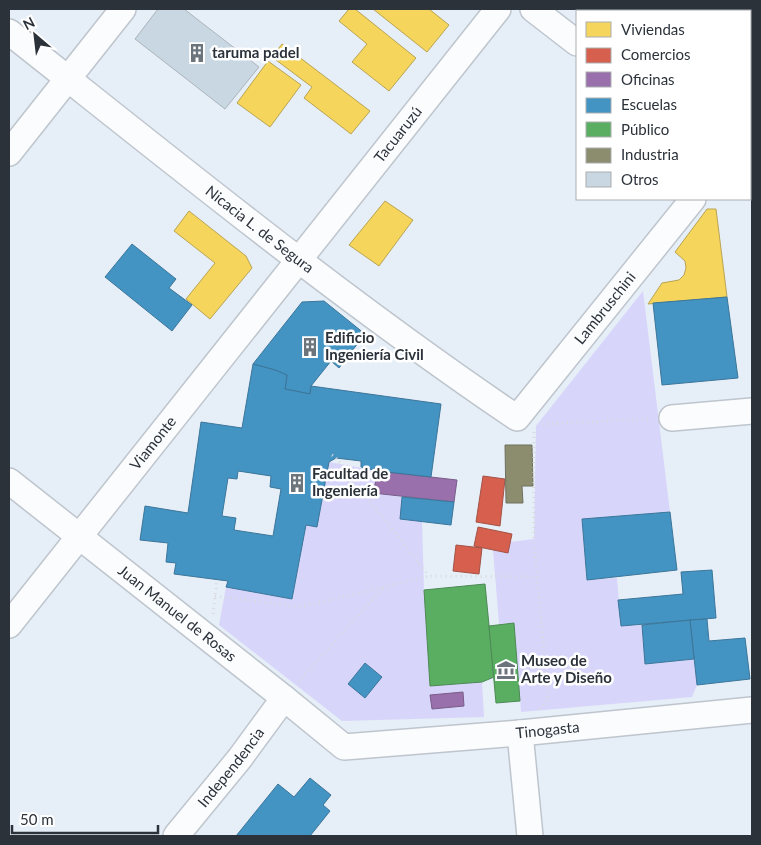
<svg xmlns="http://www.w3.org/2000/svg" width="761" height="845" viewBox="0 0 761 845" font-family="Lato,sans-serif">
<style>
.green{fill:#d8d5fb}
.homes{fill:#f6d55c;stroke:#b9a452}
.shops{fill:#d6604d;stroke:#a35247}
.offices{fill:#9970ab;stroke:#785d89}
.schools{fill:#4393c3;stroke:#3c769a;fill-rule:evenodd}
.public{fill:#5aae61;stroke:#4c8955}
.industry{fill:#8c8c6e;stroke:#6f715e}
.building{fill:#c8d7e2;stroke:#acb4bb}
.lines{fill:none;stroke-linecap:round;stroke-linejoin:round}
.minor-casing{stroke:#bec5cd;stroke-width:28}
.path{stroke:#d7dadd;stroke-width:3;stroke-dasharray:1 4;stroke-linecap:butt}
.minor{stroke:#fbfcfe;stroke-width:25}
.labels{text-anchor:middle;stroke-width:5;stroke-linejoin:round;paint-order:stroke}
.poi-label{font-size:15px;font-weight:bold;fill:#2b323a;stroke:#fff;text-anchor:start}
.street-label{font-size:15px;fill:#2b323a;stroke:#fff}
</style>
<rect width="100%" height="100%" fill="#e6eef7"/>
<!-- green -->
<g class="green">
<polygon points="643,291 670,512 582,519 587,580 617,578 621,626 642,625 645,664 694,659 697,685 692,697 521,712 514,623 499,624 493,550 510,542 534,539 536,426"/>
<polygon points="329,462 378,471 373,493 402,497 400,519 422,521 424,590 430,685 482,682 484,717 342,721 219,625 226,587 306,525 317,527"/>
</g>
<!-- homes -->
<g class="homes">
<polygon points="349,9 355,9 416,58 389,91 352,62 367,44 339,21"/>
<polygon points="373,9 429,9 449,25 427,52"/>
<polygon points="633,9 734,9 715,11 633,11"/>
<polygon points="282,44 370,111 351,134 304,98 312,87 272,57"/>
<polygon points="268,61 301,85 270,127 237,103"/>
<polygon points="385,201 413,220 379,266 349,245"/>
<polygon points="707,209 716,209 727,297 648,304 662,283 679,280 684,275 686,268 685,261 675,252"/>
<polygon points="189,211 246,256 252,268 210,319 186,299 215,263 174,231"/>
</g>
<!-- shops -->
<g class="shops">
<polygon points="483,476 505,479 500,526 476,522"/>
<polygon points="478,527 512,534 508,553 474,546"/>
<polygon points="456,545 482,548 479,574 453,571"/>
</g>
<!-- offices -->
<g class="offices">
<polygon points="378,471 457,480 454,502 373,493"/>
<polygon points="463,692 464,706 432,709 430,695"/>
</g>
<!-- schools -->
<g class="schools">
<polygon points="132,244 176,279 169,288 192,305 172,331 105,277"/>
<polygon points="727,297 738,378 662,385 653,303"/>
<polygon points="324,301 365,334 339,368 331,361 311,386 310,394 285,389 287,375 275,370 253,364 302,302"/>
<path d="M 253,364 L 275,370 L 287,375 L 285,389 L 310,394 L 311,386 L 441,404 L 431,477 L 378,471 L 361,467 L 361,461 L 336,458 L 329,462 L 317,527 L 306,525 L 292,599 L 226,587 L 228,581 L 174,574 L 176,563 L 166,562 L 168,543 L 140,540 L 145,506 L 188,513 L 201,422 L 242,428 ZM 238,471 L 271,476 L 270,487 L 281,489 L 273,536 L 234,530 L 236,518 L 222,516 L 228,478 L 237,479 Z"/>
<polygon points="402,497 454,502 451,525 400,519"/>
<polygon points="670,512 677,570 587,580 582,519"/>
<polygon points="712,570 716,618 621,626 618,600 683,594 681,572"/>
<polygon points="707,619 709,641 745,638 750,679 697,685 690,620"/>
<polygon points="690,620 694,659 645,664 642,625"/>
<polygon points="365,663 382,677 365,698 348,684"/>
<polygon points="310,778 331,795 323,805 330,811 310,836 236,836 278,784 294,797"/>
</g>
<!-- public -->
<g class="public">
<polygon points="485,584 494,677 482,682 430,686 424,590"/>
<polygon points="514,623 520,701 496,703 489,626"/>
</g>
<!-- industry -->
<polygon class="industry" points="505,445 532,445 533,486 522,486 523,503 506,503"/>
<!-- building -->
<polygon class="building" points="158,9 184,9 259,67 225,109 135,39"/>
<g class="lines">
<!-- minor casing -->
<g class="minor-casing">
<g id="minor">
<polyline points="533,9 577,43"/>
<path id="s1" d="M 9,32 C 176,164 341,299 517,418 L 693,199"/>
<polyline points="750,129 752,126"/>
<polyline points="9,153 123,9"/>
<polyline points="672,418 752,411"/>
<path id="s2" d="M 9,481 L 284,698 L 344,747 L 520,733 L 752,710"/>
<path id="s3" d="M 9,625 L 498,9"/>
<polyline points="520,733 530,836"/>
<path id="s4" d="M 176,836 L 240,758 L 284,698"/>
</g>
</g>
<!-- path -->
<g class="path">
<polyline points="611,9 612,11"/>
<polyline points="542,424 650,419"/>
<polyline points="534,432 534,540 548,700 539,710"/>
<polyline points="332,455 336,458 429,576"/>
<polyline points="215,596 301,607 429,576 538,577"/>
<polyline points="213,614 217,580"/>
<polyline points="298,682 384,587"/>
</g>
<!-- minor -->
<use href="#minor" class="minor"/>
</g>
<!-- icons -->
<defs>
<g id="building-bare" transform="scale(1.5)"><path d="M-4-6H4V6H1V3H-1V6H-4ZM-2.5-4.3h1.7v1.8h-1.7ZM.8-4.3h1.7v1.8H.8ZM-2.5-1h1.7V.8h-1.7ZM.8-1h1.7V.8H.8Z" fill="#6c747c" stroke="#fff" stroke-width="2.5" paint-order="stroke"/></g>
<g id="museum-bare" transform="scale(1.5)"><path d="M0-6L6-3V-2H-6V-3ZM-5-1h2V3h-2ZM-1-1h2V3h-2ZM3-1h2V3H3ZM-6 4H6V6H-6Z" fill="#6c747c" stroke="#fff" stroke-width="2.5" paint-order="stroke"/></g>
</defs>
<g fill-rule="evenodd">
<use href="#building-bare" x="197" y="53"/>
<use href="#building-bare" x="310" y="347"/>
<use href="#building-bare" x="297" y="483"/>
<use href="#museum-bare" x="506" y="670"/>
</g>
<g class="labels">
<!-- poi labels -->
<g class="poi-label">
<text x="212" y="58">taruma padel</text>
<text x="325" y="343">Edificio<tspan x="325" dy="17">Ingeniería Civil</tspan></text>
<text x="312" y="479">Facultad de<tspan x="312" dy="17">Ingeniería</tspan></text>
<text x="521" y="666">Museo de<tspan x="521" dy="17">Arte y Diseño</tspan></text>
</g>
<!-- street labels -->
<g class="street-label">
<text dy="5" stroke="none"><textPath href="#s3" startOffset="626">Tacuaruzú</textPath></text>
<text dy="5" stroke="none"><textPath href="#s1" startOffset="319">Nicacia L. de Segura</textPath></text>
<text dy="5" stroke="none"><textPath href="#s1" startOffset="779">Lambruschini</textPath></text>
<text dy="5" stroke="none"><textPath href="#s3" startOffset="232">Viamonte</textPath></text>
<text dy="5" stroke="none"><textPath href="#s2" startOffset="214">Juan Manuel de Rosas</textPath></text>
<text dy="5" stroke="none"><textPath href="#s2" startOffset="632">Tinogasta</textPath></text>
<text dy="5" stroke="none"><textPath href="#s4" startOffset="88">Independencia</textPath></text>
</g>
</g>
<!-- border -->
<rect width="761" height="845" fill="none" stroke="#2b323a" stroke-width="20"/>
<!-- legend -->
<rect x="576" y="10" width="175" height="190" fill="#ffffff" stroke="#aaadb0"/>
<rect x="586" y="22" width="25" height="15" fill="#f6d55c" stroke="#aaadb0"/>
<text x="621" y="35" font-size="15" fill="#2b323a">Viviendas</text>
<rect x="586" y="48" width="25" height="15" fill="#d6604d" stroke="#aaadb0"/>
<text x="621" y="60" font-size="15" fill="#2b323a">Comercios</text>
<rect x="586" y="72" width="25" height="15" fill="#9970ab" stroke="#aaadb0"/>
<text x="621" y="85" font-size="15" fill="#2b323a">Oficinas</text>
<rect x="586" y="98" width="25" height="15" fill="#4393c3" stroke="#aaadb0"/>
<text x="621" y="110" font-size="15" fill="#2b323a">Escuelas</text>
<rect x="586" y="122" width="25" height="15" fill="#5aae61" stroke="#aaadb0"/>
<text x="621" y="135" font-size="15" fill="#2b323a">Público</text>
<rect x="586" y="148" width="25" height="15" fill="#8c8c6e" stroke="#aaadb0"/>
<text x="621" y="160" font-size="15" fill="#2b323a">Industria</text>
<rect x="586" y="172" width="25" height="15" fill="#c8d7e2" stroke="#aaadb0"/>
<text x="621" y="185" font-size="15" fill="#2b323a">Otros</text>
<!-- north arrow -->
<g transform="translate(35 35) rotate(332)" stroke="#ffffff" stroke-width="4" paint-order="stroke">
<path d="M0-4L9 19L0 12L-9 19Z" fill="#2b323a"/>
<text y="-8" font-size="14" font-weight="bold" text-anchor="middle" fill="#2b323a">N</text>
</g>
<!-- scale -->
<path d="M12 825v8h146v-8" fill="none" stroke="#2b323a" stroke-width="2.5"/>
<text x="20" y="825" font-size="15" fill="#2b323a" stroke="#ffffff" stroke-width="4" paint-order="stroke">50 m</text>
</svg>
